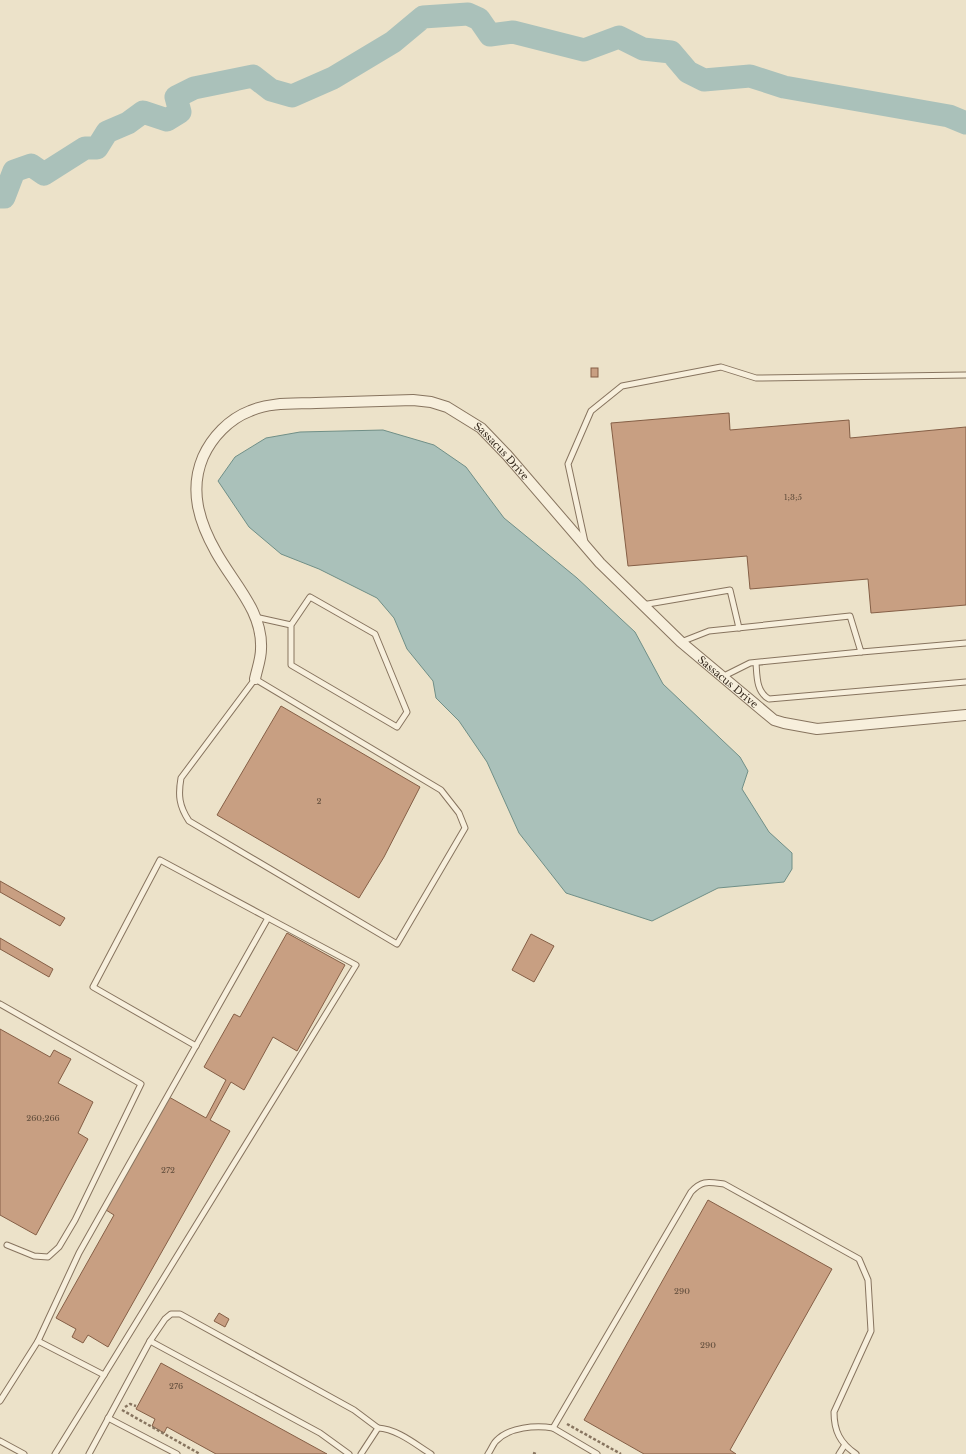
<svg xmlns="http://www.w3.org/2000/svg" width="966" height="1454" viewBox="0 0 966 1454" font-family="'Libre Baskerville',serif">
<style>
.water{fill:#aac1ba;stroke:#708f87}
.lines{fill:none;stroke-linecap:round;stroke-linejoin:round}
.river{stroke:#aac1ba;stroke-width:23}
.building{fill:#c89f82;stroke:#855f46}
.service-casing{stroke:#87745f;stroke-width:7}
.minor-casing{stroke:#87745f;stroke-width:12}
.path{stroke:#87745f;stroke-width:2.5;stroke-dasharray:3 2;stroke-linecap:butt}
.service{stroke:#f7efdc;stroke-width:5}
.minor{stroke:#f7efdc;stroke-width:10}
.labels{text-anchor:middle;stroke-width:4;stroke-linejoin:round;paint-order:stroke}
.number-label{font-size:8px;fill:#5d4a39}
.street-label{font-size:10px;fill:#392d21;stroke:#f4ecd8}
</style>
<rect width="100%" height="100%" fill="#ece2c9"/>
<!-- water -->
<polygon class="water" points="383,430 434,445 466,467 504,518 577,578 635,632 663,684 740,757 748,771 742,789 769,832 792,853 792,869 784,882 718,888 652,921 566,893 519,833 487,762 459,721 436,698 433,681 407,649 394,618 377,598 319,569 281,554 249,527 218,481 235,457 266,438 300,432"/>
<g class="lines">
<!-- river -->
<polyline class="river" points="0,197 4,197 14,171 31,165 44,174 85,148 97,148 107,132 128,123 143,112 167,120 180,112 176,97 194,88 253,76 271,90 292,96 333,78 393,42 423,17 468,14 479,19 490,35 513,32 584,50 619,37 643,49 671,52 688,72 704,80 750,76 784,87 949,116 966,123"/>
</g>
<!-- building -->
<g class="building">
<rect x="591" y="368" width="7" height="9"/>
<polygon points="729,413 730,430 849,420 850,438 966,427 966,605 871,613 868,579 750,589 747,556 628,566 611,423"/>
<polygon points="281,706 420,787 384,857 359,898 217,815"/>
<polygon points="0,881 65,918 60,926 0,892"/>
<polygon points="287,933 345,965 297,1051 273,1037 244,1090 231,1082 210,1120 230,1131 108,1347 88,1335 83,1343 72,1337 76,1329 56,1318 114,1215 106,1210 169,1097 206,1118 226,1080 204,1067 234,1014 240,1017"/>
<polygon points="531,934 554,946 534,982 512,970"/>
<polygon points="0,938 53,969 49,977 0,949"/>
<polygon points="0,1029 50,1057 54,1050 71,1059 58,1083 93,1102 78,1133 88,1139 36,1235 0,1215"/>
<polygon points="708,1200 832,1269 730,1450 736,1454 644,1454 584,1420"/>
<polygon points="219,1313 229,1319 225,1327 214,1321"/>
<polygon points="161,1363 327,1454 216,1454 167,1427 164,1433 152,1426 155,1419 136,1409"/>
</g>
<g class="lines">
<!-- service casing -->
<g class="service-casing">
<g id="service">
<polyline points="585,542 568,464 591,411 622,386 721,367 756,378 966,375"/>
<polyline points="642,605 730,590 739,628"/>
<polyline points="255,617 291,625 291,665 397,727 407,712 375,634 310,597 291,625"/>
<polyline points="681,642 709,631 850,616 861,652 966,643"/>
<path d="M 756,663 C 757,675 756,692 769,699 L 966,682"/>
<polyline points="722,677 750,663 861,652"/>
<path d="M 255,679 L 441,790 L 459,813 L 465,828 L 397,944 L 189,821 C 179,806 178,795 181,778 Z"/>
<polyline points="0,1004 141,1084 75,1220 59,1247 48,1257 34,1256 7,1245"/>
<polyline points="196,1046 93,987 160,860 268,918"/>
<polyline points="38,1341 79,1253 268,918 356,965 104,1375"/>
<polyline points="150,1341 320,1433 349,1454"/>
<polyline points="0,1401 38,1341 104,1375 55,1454"/>
<polyline points="108,1418 177,1454"/>
<polyline points="553,1428 597,1454"/>
<polyline points="0,1441 24,1454"/>
<polyline points="89,1454 150,1341 165,1319 171,1314 180,1314 354,1410 378,1428"/>
<path d="M 361,1454 L 378,1428 C 397,1429 415,1444 431,1454"/>
<path d="M 488,1454 C 491,1450 493,1444 496,1441 C 509,1427 536,1425 553,1428 L 691,1192 C 702,1180 708,1182 724,1184 L 859,1259 L 868,1280 L 871,1331 L 834,1412 C 834,1431 840,1443 856,1454"/>
<polyline points="839,1454 844,1446"/>
</g>
</g>
<!-- minor casing -->
<g class="minor-casing">
<g id="minor">
<path id="s1" d="M 255,679 C 257,669 261,659 261,649 C 263,611 233,583 216,552 C 199,522 189,490 203,457 C 212,437 229,419 250,411 C 270,402 295,404 316,403 C 348,402 381,401 413,400 L 431,402 L 447,407 L 481,428 L 507,455 L 600,563 L 681,642 L 774,720 L 784,723 L 817,729 L 966,715"/>
</g>
</g>
<!-- path -->
<g class="path">
<polyline points="125,1407 130,1404 136,1406"/>
<polyline points="122,1410 200,1454"/>
<polyline points="567,1424 621,1454"/>
<polyline points="533,1453 536,1454"/>
</g>
<!-- service -->
<use href="#service" class="service"/>
<!-- minor -->
<use href="#minor" class="minor"/>
</g>
<g class="labels">
<!-- number labels -->
<g class="number-label">
<text x="793" y="500">1;3;5</text>
<text x="319" y="804">2</text>
<text x="43" y="1121">260;266</text>
<text x="168" y="1173">272</text>
<text x="682" y="1294">290</text>
<text x="708" y="1348">290</text>
<text x="176" y="1389">276</text>
</g>
<!-- street labels -->
<g class="street-label">
<text dy="4" stroke="none"><textPath href="#s1" startOffset="576">Sassacus Drive</textPath></text>
<text dy="4" stroke="none"><textPath href="#s1" startOffset="900">Sassacus Drive</textPath></text>
</g>
</g>
</svg>
